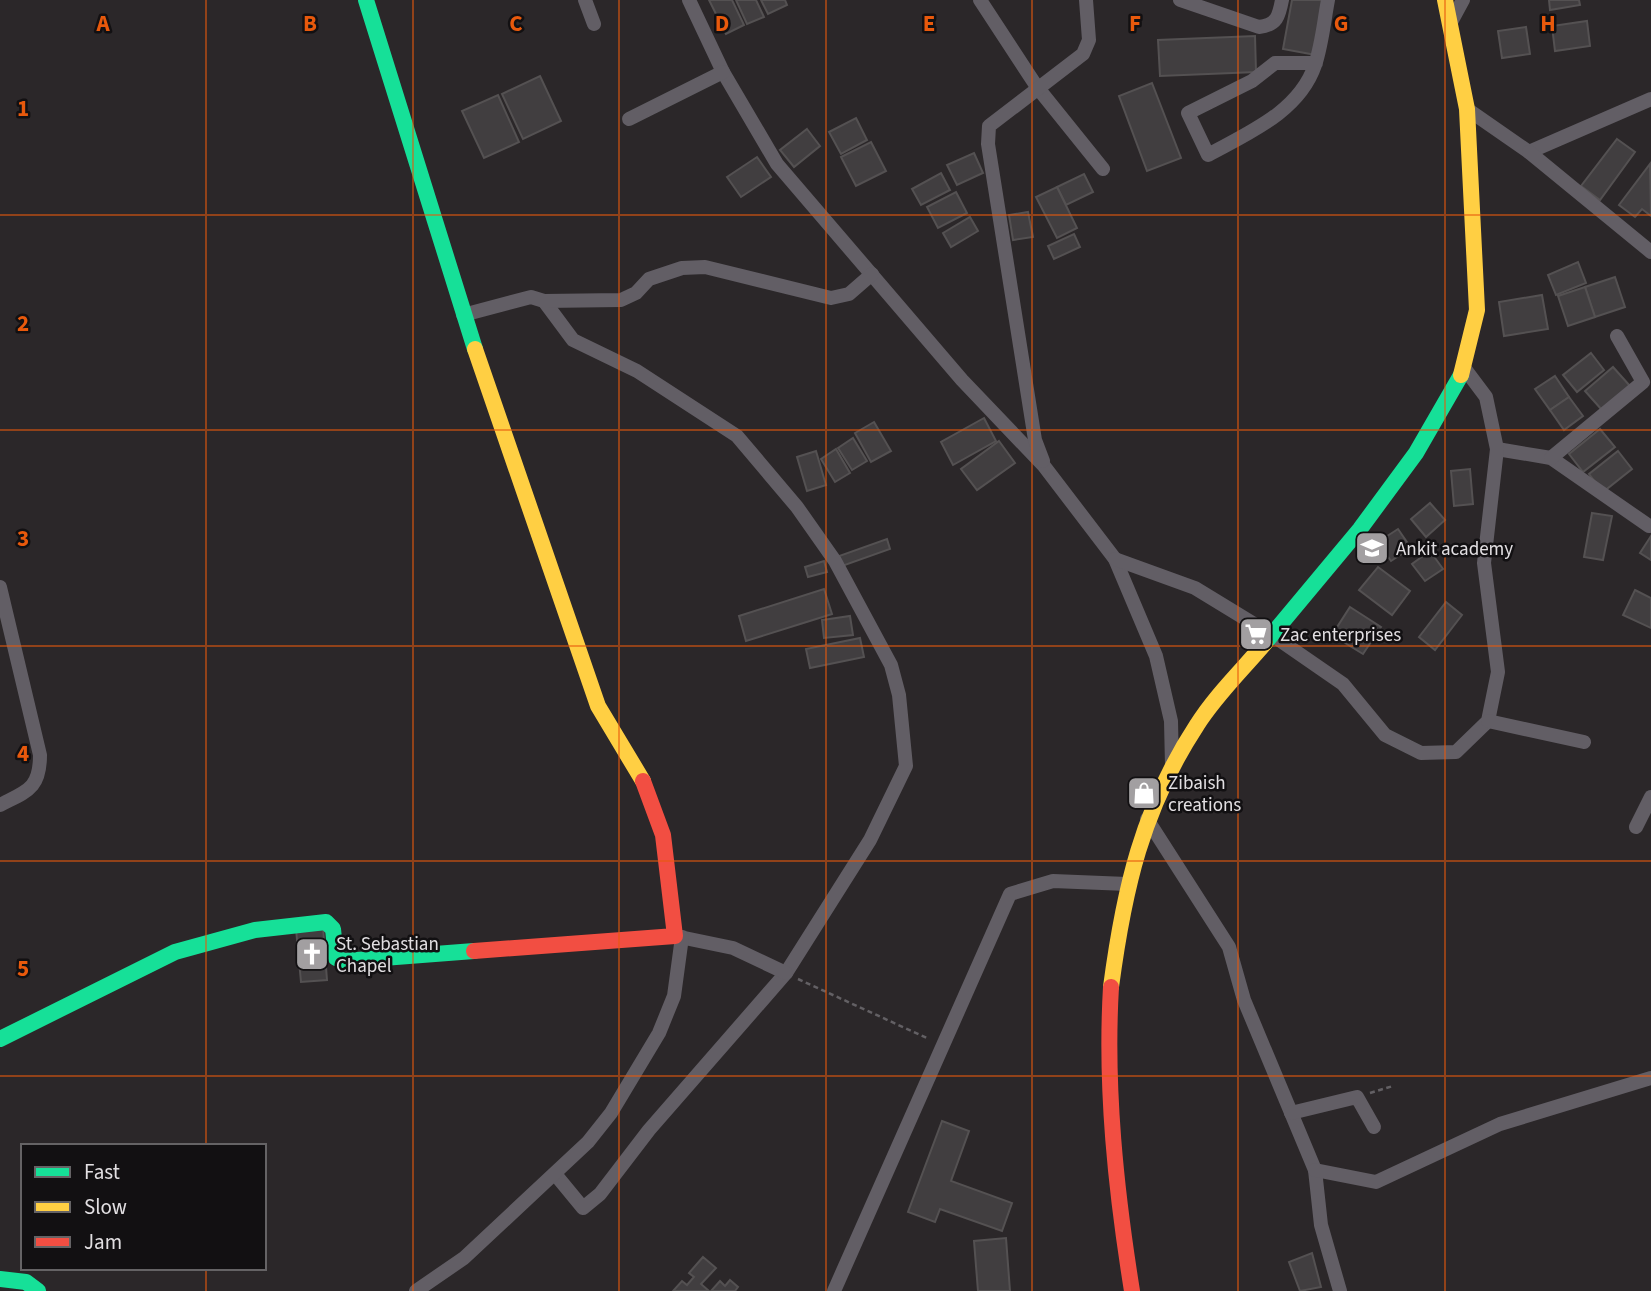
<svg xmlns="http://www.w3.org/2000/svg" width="1651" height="1291" viewBox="0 0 1651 1291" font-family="'Source Sans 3',sans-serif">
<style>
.building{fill:#413e40;stroke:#545152;stroke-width:2}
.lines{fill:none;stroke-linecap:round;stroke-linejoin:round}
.path{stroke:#636064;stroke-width:2.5;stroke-dasharray:5 3.5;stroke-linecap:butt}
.street{stroke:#625e65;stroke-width:14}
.fast{stroke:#16e098;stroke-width:16}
.slow{stroke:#ffcf43;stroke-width:16}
.jam{stroke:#f24e42;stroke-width:16}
.grid{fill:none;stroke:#e8590c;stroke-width:2;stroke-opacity:0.55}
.labels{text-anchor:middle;stroke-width:5;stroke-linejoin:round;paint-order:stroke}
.poi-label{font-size:19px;fill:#e2dfe2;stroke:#121012;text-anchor:start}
.grid-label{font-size:23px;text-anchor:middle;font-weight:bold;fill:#e8590c;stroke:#121012;stroke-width:5;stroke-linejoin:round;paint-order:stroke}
</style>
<rect width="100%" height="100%" fill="#2b2729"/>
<!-- building -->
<g class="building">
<polygon points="709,0 732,0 744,25 726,34"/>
<polygon points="736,0 756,0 764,17 747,24"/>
<polygon points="761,0 785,0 787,5 768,14"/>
<polygon points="1292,0 1326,0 1316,55 1283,49"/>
<polygon points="1549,0 1579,0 1580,5 1550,10"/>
<polygon points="1587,21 1590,46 1555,51 1552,26"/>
<polygon points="1526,27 1530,54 1502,58 1498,31"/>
<polygon points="1255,36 1256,72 1160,76 1158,40"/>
<polygon points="540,76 561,121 523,139 502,94"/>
<polygon points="1152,83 1181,158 1147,171 1119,96"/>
<polygon points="498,95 519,142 484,158 462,111"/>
<polygon points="856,118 867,140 841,154 829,132"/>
<polygon points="807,129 820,146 794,167 780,150"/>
<polygon points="1617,139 1635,152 1600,200 1581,186"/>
<polygon points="871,142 886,171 856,186 841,157"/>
<polygon points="974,153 983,173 957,185 947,165"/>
<polygon points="757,157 771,177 741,197 727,177"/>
<polygon points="1650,164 1651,216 1642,209 1635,217 1619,205"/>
<polygon points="941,173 950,190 921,205 912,189"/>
<polygon points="1084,174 1093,192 1066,205 1057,187"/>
<polygon points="1057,187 1077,228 1057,238 1036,197"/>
<polygon points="956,192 967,213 938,228 927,207"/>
<polygon points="1028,212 1033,237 1013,240 1009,215"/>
<polygon points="970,217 978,231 951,247 943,233"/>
<polygon points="1074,234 1080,247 1054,259 1048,246"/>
<polygon points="1578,262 1586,283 1556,295 1548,275"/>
<polygon points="1615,277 1625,307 1595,317 1585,287"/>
<polygon points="1585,287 1595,317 1568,326 1558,296"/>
<polygon points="1542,295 1548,329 1504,336 1499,302"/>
<polygon points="1591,353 1604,370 1577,392 1563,375"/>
<polygon points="1613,367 1630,386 1602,410 1585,391"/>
<polygon points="1555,376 1569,397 1550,410 1535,389"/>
<polygon points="1569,397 1583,416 1564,430 1550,410"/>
<polygon points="984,418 996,441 953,465 941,442"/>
<polygon points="874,422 891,451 871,462 855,433"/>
<polygon points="1600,429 1615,447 1583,472 1569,454"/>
<polygon points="853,438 867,461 852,470 838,448"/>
<polygon points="999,441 1015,463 977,490 961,469"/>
<polygon points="836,449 850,473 835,482 821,459"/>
<polygon points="816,451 826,485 807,491 797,457"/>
<polygon points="1618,451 1632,469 1603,492 1589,474"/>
<polygon points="1470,469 1473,504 1454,506 1451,471"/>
<polygon points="1430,503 1445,520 1426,537 1411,519"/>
<polygon points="1592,513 1612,516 1603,560 1584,557"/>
<polygon points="1398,529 1411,548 1391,561 1378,542"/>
<polygon points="1651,536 1651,560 1640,553"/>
<polygon points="887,539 890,549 842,566 839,556"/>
<polygon points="1430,551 1443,569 1425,581 1412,564"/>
<polygon points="824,561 827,572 808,577 805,567"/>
<polygon points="1378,567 1410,591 1392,615 1359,590"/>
<polygon points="824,589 832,614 746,641 739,616"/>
<polygon points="1635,590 1651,598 1651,628 1623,615"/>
<polygon points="1446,602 1462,615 1435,650 1419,637"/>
<polygon points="1350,607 1381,627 1363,654 1332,635"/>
<polygon points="850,616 853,635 824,638 822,620"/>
<polygon points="860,638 864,657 810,668 806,649"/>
<polygon points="323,927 327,980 301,982 296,929"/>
<polygon points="942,1121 969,1131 951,1181 1012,1203 1002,1231 940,1209 935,1222 908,1212"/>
<polygon points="1006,1238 1010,1291 978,1291 974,1241"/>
<polygon points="1312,1253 1321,1287 1300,1291 1289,1262"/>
<polygon points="703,1257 716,1268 701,1284 709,1291 673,1291 682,1281 687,1285 694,1277 689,1273"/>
<polygon points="730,1280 738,1287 735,1291 711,1291 720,1281 725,1286"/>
</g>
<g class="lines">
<!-- path -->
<g class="path">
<polyline points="798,979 929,1039"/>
<polyline points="1370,1093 1393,1086"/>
</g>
<!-- street -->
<g class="street">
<polyline points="585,0 594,24"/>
<polyline points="689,0 723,72 777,164 962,380 1044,466 1115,559 1156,656 1171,721 1172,766"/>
<polyline points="980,0 1037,87 1103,169"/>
<path d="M 1180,0 L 1259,27 C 1277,25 1279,16 1282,0"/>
<polyline points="1450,24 1463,0"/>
<path d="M 1316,63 L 1275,63 L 1252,81 L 1188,113 L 1208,155 C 1248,133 1299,112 1315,65 C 1322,44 1324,21 1328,0"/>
<polyline points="1467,109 1529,152 1651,99"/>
<polyline points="629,119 723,72"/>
<polyline points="1529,152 1651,252"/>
<polyline points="544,301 573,340 637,371 737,436 797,507 835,561 891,665 899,695 906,766 870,840 786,973 649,1130 600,1194 583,1208 555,1174"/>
<polyline points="463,315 531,297 544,301 621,300 636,293 649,279 682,268 705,267 831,298 849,294 872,274"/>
<polyline points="1497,449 1551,458 1649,526"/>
<polyline points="1551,458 1643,382 1617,336"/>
<polyline points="1043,461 1035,440 988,144 989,126 1083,54 1089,40 1086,0"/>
<polyline points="1115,559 1195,588 1272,635 1343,684 1385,735 1421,753 1456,752 1488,721 1498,672 1484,563 1497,449 1486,397 1465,369"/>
<path d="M 0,587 L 40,755 C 40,789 27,791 0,805"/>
<polyline points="1488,721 1584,742"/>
<polyline points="1147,819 1229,947 1244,1000 1315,1170 1321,1225 1340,1291"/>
<polyline points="1636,827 1651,797"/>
<polyline points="675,936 733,948 786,973"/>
<polyline points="1291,1113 1357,1097 1374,1127"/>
<polyline points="1315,1170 1376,1182 1500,1124 1651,1078"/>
<polyline points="416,1291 464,1258 588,1142 611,1113 659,1033 674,996 682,937"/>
<polyline points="834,1291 1010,894 1053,881 1127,884"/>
</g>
<!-- fast -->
<g class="fast">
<polyline points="366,0 475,349"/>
<polyline points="1265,643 1360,529 1416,453 1461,375"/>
<polyline points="0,1039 175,952 255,930 326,922 333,929 336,958 344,961 474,951"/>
<polyline points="0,1279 26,1282 38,1291"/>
</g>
<!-- slow -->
<g class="slow">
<polyline points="1445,0 1467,109 1477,310 1461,375"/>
<polyline points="475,349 598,706 643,781"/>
<path d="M 1111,987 C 1124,889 1142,809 1197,725 C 1215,696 1243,669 1265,643"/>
</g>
<!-- jam -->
<g class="jam">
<polyline points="474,951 675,936 663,835 643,781"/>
<path d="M 1111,987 C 1105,1088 1116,1191 1132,1291"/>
</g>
</g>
<!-- grid -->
<path class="grid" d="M 206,0 L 206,1146M 413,0 L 413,1291M 619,0 L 619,1291M 826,0 L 826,1291M 1032,0 L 1032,1291M 1238,0 L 1238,1291M 1445,0 L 1445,1291M 0,215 L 1651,215M 0,430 L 1651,430M 0,646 L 1651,646M 0,861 L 1651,861M 0,1076 L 1651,1076M 206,1268 L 206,1291"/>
<!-- icons -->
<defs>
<g id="school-square" transform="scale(1.75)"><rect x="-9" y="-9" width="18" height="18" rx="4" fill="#a29fa1" stroke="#121012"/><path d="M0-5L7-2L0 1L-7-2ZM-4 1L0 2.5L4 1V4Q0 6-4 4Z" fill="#fff"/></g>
<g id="supermarket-square" transform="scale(1.75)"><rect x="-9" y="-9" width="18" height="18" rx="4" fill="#a29fa1" stroke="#121012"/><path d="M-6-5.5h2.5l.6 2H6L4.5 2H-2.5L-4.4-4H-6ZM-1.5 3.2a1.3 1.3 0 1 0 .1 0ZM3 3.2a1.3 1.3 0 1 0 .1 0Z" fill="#fff"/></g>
<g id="shop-square" transform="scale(1.75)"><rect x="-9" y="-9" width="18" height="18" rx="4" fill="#a29fa1" stroke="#121012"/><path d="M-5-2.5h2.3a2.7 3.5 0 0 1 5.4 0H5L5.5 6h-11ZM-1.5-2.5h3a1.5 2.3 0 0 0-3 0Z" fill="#fff"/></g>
<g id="church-square" transform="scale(1.75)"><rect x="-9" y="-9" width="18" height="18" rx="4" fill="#a29fa1" stroke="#121012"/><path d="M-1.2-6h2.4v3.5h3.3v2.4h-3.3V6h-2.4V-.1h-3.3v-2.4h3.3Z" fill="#fff"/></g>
</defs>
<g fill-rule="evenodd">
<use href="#school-square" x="1372" y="548"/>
<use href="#supermarket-square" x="1256" y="634"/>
<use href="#shop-square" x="1144" y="793"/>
<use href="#church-square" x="312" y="954"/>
</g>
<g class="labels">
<!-- poi labels -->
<g class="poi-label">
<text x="1396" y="555">Ankit academy</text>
<text x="1280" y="641">Zac enterprises</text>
<text x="1168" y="789">Zibaish<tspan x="1168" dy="22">creations</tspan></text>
<text x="336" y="950">St. Sebastian<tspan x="336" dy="22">Chapel</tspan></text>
</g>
</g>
<g class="grid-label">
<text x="103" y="31">A</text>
<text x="310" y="31">B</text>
<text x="516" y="31">C</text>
<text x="722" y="31">D</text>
<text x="929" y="31">E</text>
<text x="1135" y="31">F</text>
<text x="1341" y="31">G</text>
<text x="1548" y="31">H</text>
<text x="23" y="116">1</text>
<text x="23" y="331">2</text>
<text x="23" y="546">3</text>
<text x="23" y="761">4</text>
<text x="23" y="976">5</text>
</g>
<!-- legend -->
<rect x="21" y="1144" width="245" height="126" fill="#121012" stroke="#656365" stroke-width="2"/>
<rect x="35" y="1167" width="35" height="10" fill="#16e098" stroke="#656365" stroke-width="2"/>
<text x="84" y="1179" font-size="21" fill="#e2dfe2">Fast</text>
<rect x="35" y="1202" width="35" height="10" fill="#ffcf43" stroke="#656365" stroke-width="2"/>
<text x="84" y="1214" font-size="21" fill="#e2dfe2">Slow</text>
<rect x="35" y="1237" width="35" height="10" fill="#f24e42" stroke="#656365" stroke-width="2"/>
<text x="84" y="1249" font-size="21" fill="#e2dfe2">Jam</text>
</svg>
